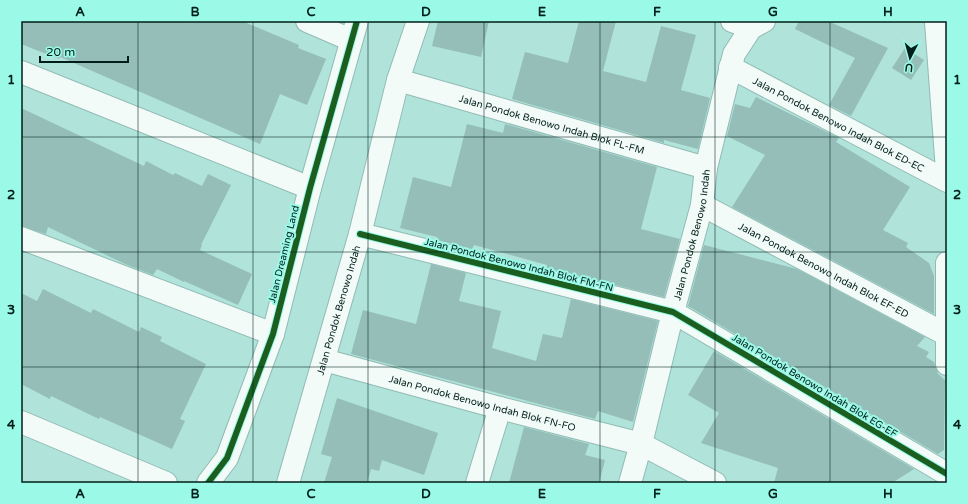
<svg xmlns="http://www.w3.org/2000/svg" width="968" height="504" viewBox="0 0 968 504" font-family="'Varela Round',sans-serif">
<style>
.building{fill:#94beb7}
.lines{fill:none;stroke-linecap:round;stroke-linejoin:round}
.minor-casing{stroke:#91bbb4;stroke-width:24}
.minor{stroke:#f3fbf9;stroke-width:22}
.cycleway-casing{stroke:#9af9e7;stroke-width:8}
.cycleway{stroke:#1b5e20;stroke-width:6}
.grid{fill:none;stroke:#011f1a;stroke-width:1;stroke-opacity:0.55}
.labels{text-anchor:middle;stroke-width:4;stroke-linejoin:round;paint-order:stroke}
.street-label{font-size:10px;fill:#011f1a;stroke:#9af9e7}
.neatline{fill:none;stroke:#011f1a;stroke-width:1.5}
.grid-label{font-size:13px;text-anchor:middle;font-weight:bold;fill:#011f1a}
</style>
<rect width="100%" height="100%" fill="#b0e3da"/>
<!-- building -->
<g class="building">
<polygon points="21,21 242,21 299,45 298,48 326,59 307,105 280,94 260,144 60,57 59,59 21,44"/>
<polygon points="438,21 489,21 481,57 432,46"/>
<polygon points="579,21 616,21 603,71 646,82 661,26 696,35 681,90 710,98 698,149 664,140 664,143 512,99 525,52 568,63"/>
<polygon points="799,21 828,21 888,48 851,116 829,105 855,58 795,29"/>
<polygon points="905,48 924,60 911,80 892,68"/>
<polygon points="756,97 839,138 836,142 910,187 883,230 908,243 906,247 929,263 934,276 934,314 732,207 765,155 727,136 735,104 750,108"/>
<polygon points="21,108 144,166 146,161 173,175 175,173 202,186 208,174 231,185 201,245 202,245 200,250 252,274 238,305 184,281 184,282 157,269 153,275 125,264 48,227 46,234 21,226"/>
<polygon points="467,124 503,133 505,124 657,167 641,229 680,239 664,297 547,268 547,265 474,245 472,249 437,240 437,237 400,228 413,177 451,187"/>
<polygon points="704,245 797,269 925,337 917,346 929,352 926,357 934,362 938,372 937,373 945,380 944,450 938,454 688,306"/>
<polygon points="431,264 466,273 459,301 501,311 492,348 536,361 543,334 562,338 571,299 658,321 633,422 598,411 595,419 351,354 363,310 416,324"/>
<polygon points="43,289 91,313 93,309 139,332 141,327 162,337 160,341 206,364 180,419 185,421 172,449 100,417 99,419 51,396 50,399 21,384 21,293 37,301"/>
<polygon points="714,351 914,469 892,483 774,483 778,468 701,443 719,413 688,395"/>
<polygon points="337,398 438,433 424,475 382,460 379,471 371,469 367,483 324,483 332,457 321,454"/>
<polygon points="524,427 589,444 585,455 605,460 599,483 509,483"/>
</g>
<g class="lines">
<!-- minor casing -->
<g class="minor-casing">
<g id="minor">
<polyline points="307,21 351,40"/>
<polyline points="732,21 751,28"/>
<polyline points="936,22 947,171"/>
<path id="s1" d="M 730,67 L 947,181"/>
<polyline points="21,72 310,188"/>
<path id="s2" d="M 398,80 L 706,168"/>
<path id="s3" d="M 702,205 L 947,335"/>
<polyline points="360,234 673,312 947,474"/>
<polyline points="21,238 273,334"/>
<polyline points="947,263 947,364"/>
<path id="s4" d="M 324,360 L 500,408 L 641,444 L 715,483"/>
<polyline points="21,422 166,483"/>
<polyline points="208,483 227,458 273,334 310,188 357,21"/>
<path id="s5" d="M 288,483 L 360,234 L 398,80 L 418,21"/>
<polyline points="477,483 500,408"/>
<path id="s6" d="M 630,483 L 641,444 L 673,312 L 702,205 L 706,168 L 734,54 L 751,28 L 764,21"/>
</g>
</g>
<!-- minor -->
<use href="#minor" class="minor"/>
<!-- cycleway casing -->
<g class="cycleway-casing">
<g id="cycleway">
<polyline points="360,234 673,312 947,474"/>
<polyline points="208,483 227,458 273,334 310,188 357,21"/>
</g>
</g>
<!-- cycleway -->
<use href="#cycleway" class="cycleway"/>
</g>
<!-- grid -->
<path class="grid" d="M 138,21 L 138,483M 253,21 L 253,483M 368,21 L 368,483M 484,21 L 484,483M 600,21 L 600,483M 715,21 L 715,483M 830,21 L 830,483M 21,137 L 947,137M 21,252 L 947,252M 21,367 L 947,367"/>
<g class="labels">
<!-- street labels -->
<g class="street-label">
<text dy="4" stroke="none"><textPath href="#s2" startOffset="160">Jalan Pondok Benowo Indah Blok FL-FM</textPath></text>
<text dy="4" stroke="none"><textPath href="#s1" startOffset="123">Jalan Pondok Benowo Indah Blok ED-EC</textPath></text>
<text dy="4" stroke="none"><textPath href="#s6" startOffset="256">Jalan Pondok Benowo Indah</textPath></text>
<text transform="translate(283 254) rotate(-76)" y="4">Jalan Dreaming Land</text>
<text transform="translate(519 264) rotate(14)" y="4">Jalan Pondok Benowo Indah Blok FM-FN</text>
<text dy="4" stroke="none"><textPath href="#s3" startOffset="138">Jalan Pondok Benowo Indah Blok EF-ED</textPath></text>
<text dy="4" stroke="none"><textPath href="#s5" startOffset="180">Jalan Pondok Benowo Indah</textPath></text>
<text transform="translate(815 385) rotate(31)" y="4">Jalan Pondok Benowo Indah Blok EG-EF</text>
<text dy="4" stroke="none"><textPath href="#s4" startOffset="164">Jalan Pondok Benowo Indah Blok FN-FO</textPath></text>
</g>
</g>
<!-- border -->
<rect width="968" height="504" fill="none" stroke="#9af9e7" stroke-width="44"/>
<!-- north arrow -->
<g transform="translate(910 58) rotate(186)" stroke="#9af9e7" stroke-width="3" paint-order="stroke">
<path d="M0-3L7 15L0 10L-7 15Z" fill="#011f1a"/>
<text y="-6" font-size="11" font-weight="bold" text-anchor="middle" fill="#011f1a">U</text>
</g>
<!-- scale -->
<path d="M40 56v6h88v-6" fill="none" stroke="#011f1a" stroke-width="2"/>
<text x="46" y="56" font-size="12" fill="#011f1a" stroke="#9af9e7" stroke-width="3" paint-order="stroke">20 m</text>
<rect x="22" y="22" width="924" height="460" class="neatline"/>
<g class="grid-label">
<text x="80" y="16">A</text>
<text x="195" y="16">B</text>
<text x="311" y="16">C</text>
<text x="426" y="16">D</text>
<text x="542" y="16">E</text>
<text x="657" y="16">F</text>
<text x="773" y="16">G</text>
<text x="888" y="16">H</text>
<text x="11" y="84">1</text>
<text x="957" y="84">1</text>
<text x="11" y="199">2</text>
<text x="957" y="199">2</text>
<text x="11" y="314">3</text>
<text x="957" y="314">3</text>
<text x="11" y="429">4</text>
<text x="957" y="429">4</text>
<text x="80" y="498">A</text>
<text x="195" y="498">B</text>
<text x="311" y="498">C</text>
<text x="426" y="498">D</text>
<text x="542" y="498">E</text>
<text x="657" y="498">F</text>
<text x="773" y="498">G</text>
<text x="888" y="498">H</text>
</g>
</svg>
